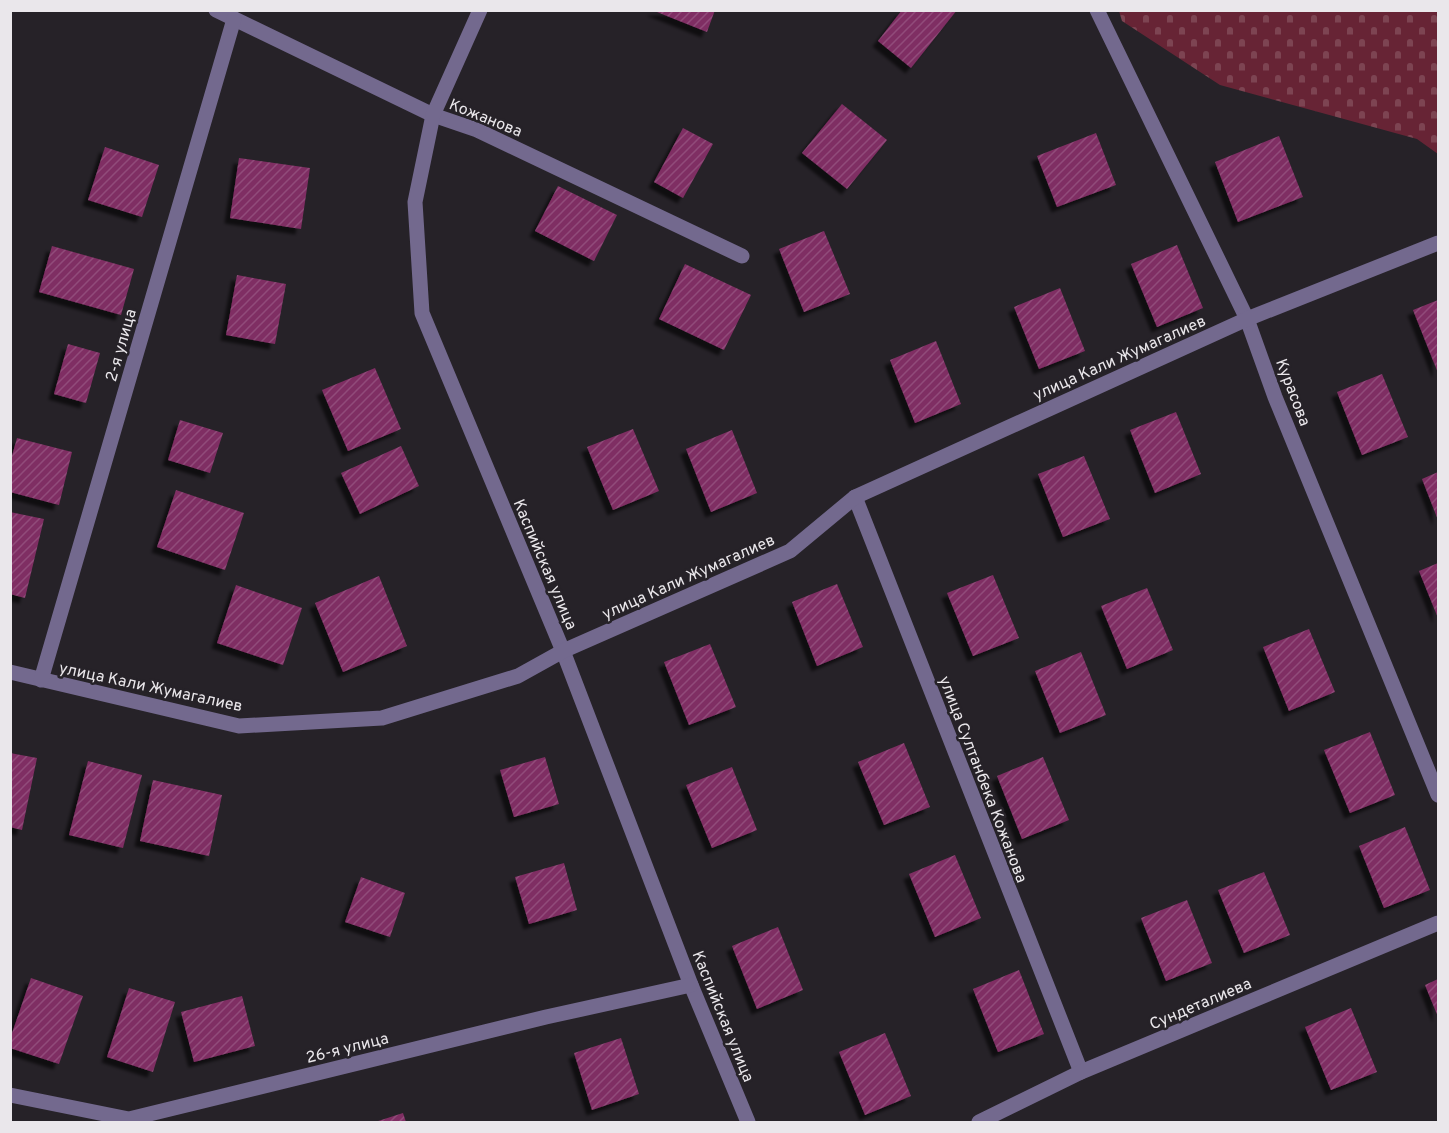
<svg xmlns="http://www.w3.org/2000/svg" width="1449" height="1133" viewBox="0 0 1449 1133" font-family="Overpass,sans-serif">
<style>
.cemetery{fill:url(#cemetery-stones)}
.building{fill:url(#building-hatch);filter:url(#shadow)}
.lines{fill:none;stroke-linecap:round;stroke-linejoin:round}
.minor{stroke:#73698e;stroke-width:15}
.labels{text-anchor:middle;stroke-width:5;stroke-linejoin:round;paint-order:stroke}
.street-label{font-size:16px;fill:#eae7eb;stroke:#262228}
</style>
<defs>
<pattern id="cemetery-stones" width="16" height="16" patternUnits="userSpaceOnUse" patternTransform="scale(1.5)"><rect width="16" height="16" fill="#672435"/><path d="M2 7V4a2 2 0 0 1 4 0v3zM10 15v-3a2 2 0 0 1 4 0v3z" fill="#7d4452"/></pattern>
<pattern id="building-hatch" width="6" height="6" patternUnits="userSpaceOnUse" patternTransform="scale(1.5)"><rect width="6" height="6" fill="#7f2e63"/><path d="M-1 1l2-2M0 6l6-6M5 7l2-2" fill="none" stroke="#914c7a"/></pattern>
<filter id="shadow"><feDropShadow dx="-5.5" dy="5.5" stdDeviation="1.5" flood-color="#0009"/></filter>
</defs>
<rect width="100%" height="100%" fill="#262228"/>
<!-- cemetery -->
<polygon class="cemetery" points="1119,11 1438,11 1438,154 1417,139 1220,85 1122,21"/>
<!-- building -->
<g class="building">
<polygon points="652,10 715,10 707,32"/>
<polygon points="902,10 957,10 911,68 878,41"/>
<polygon points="842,104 887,140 847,189 802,153"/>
<polygon points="683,128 713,144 683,198 654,182"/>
<polygon points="1096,133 1116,185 1057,207 1037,156"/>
<polygon points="1279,136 1303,197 1238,222 1215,162"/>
<polygon points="105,147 159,165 142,217 88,200"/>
<polygon points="239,158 310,168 301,229 230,218"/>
<polygon points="558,186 617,215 594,261 535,231"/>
<polygon points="824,231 850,294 804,312 779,249"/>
<polygon points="1177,245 1203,308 1157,327 1131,264"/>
<polygon points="52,246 134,269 121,315 39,292"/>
<polygon points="685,264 751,295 724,350 659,319"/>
<polygon points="237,275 286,284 275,344 226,335"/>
<polygon points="1060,288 1085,351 1039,369 1014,307"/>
<polygon points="1438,300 1438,373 1413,310"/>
<polygon points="936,341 961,404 915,423 890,360"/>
<polygon points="68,344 100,353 86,403 54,394"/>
<polygon points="375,368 401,429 348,451 322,390"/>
<polygon points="1382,374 1408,437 1362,455 1337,392"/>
<polygon points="1176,412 1201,474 1155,493 1130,430"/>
<polygon points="180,420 223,433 210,473 168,460"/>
<polygon points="633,429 659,491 613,510 587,447"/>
<polygon points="732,430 757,493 711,512 686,449"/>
<polygon points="17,438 72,452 59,505 10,492 10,463"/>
<polygon points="401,446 419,486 360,514 341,473"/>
<polygon points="1084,456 1110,519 1063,537 1038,474"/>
<polygon points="1438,472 1438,520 1422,479"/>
<polygon points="176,490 244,513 225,570 157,547"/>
<polygon points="10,512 44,519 25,598 10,594"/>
<polygon points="1438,563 1438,618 1419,571"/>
<polygon points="993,575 1019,638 973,656 947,593"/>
<polygon points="379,576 407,646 343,672 315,603"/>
<polygon points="837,584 863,647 817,666 792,602"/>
<polygon points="236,585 302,608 283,665 217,643"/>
<polygon points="1147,588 1173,650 1127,669 1101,606"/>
<polygon points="1309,629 1335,692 1289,711 1263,647"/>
<polygon points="710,644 736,707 689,725 664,662"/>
<polygon points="1081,652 1106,715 1060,733 1035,671"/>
<polygon points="1370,732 1395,795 1350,813 1324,750"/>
<polygon points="904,743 930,807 884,825 858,762"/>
<polygon points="10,753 37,758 22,830 10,827"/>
<polygon points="545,757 559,804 514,817 500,770"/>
<polygon points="1043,757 1069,820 1022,839 997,776"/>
<polygon points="88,761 142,775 123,848 69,835"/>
<polygon points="732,767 757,830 712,848 686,785"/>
<polygon points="153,780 222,795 209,856 140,841"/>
<polygon points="1405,827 1430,890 1384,908 1359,846"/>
<polygon points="955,855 981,918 935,937 909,874"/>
<polygon points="564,863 577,910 529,924 515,877"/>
<polygon points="1264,872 1290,935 1244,953 1218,890"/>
<polygon points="361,877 405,893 390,937 345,922"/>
<polygon points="1187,900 1212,963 1166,981 1141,918"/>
<polygon points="778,927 803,990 757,1009 732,946"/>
<polygon points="1019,970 1044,1034 998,1052 973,989"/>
<polygon points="31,978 83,996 59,1064 10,1048 10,1039"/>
<polygon points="1438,979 1438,1017 1425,985"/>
<polygon points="129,988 175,1002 153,1072 107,1057"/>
<polygon points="242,996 255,1046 194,1062 181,1012"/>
<polygon points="1351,1008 1377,1072 1331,1090 1305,1027"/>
<polygon points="885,1033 911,1096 865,1115 839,1052"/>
<polygon points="621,1038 639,1094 592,1110 574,1053"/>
<polygon points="403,1113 406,1122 375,1122"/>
</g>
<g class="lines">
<!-- minor -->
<g class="minor">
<polyline points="216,10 433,115 477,130 742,256"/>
<polyline points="480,10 433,115 415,202 422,313 563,651 691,985 748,1122"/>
<polyline points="1097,10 1247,319 1275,397 1438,795"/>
<polyline points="855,497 1081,1072"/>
<polyline points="10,672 239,726 382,718 518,676 563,651 790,551 855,497 1247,319 1438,243"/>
<polyline points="41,680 234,19"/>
<polyline points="10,1095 129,1119 546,1017 691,985"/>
<polyline points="979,1122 1081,1072 1438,923"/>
</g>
</g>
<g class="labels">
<!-- street labels -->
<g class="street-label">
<text transform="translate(486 117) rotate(22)" y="6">Кожанова</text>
<text transform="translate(120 345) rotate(-74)" y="6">2-я улица</text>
<text transform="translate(1119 357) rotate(-24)" y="6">улица Кали Жумагалиев</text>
<text transform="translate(1294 392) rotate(69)" y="6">Курасова</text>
<text transform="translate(546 564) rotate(67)" y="6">Каспийская улица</text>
<text transform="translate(688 576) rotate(-24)" y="6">улица Кали Жумагалиев</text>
<text transform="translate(151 686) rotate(12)" y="6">улица Кали Жумагалиев</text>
<text transform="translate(984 779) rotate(69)" y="6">улица Султанбека Кожанова</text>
<text transform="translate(1200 1003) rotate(-23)" y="6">Сундеталиева</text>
<text transform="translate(724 1016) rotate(68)" y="6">Каспийская улица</text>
<text transform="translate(347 1047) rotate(-14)" y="6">26-я улица</text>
</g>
</g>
<!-- border -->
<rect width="1449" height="1133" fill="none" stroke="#eae7eb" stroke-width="24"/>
</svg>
